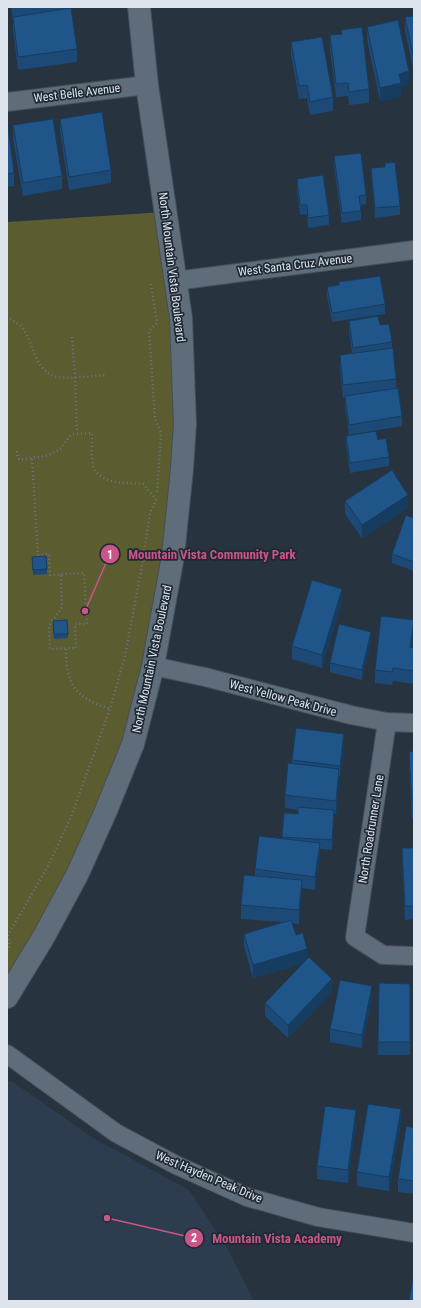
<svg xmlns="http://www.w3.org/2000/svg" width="421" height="1308" viewBox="0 0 421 1308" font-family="'Roboto Condensed',sans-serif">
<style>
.built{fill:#2d3d4f}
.green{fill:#5c5c31}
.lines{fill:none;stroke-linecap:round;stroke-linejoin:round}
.minor-casing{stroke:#454f59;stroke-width:20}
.tertiary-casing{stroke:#454f59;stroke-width:24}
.path{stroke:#6b7580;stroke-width:2.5;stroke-dasharray:1 3;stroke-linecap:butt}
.minor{stroke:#5f6c7a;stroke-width:18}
.tertiary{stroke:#5f6c7a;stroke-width:22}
.wall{fill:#1c4976}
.shaded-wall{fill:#163c60}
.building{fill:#205589;stroke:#163c60}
.labels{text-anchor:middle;stroke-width:3.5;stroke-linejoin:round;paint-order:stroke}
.street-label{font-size:12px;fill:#dde4ec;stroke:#1e2935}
.leader{fill:none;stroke:#ca5586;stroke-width:1.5}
.callout-dot{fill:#ca5586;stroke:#1e2935;stroke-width:1.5}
.mark-label{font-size:12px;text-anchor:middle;font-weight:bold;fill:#fff}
.callout-label{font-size:13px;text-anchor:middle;font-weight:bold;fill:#ca5586;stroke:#1e2935;stroke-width:3.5;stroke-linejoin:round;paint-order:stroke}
</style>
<rect width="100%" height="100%" fill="#283340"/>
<!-- built -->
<polygon class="built" points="7,1081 13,1082 93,1138 189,1190 226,1246 254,1301 7,1301"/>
<!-- green -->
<polygon class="green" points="165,212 185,424 133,744 7,997 7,222"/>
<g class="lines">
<!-- minor casing -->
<g class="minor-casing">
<g id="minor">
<polyline points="7,102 147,85"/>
<polyline points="175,281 414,250"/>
<polyline points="153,666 205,677 351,715 387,722 414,723"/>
<polyline points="387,722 355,937 383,955 414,956"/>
<polyline points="7,1054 116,1133 176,1165 247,1197 318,1217 414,1233"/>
</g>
</g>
<!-- tertiary casing -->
<g class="tertiary-casing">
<polyline id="tertiary" points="7,997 43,938 77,875 105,813 133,744 153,666 173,556 182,469 185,424 181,318 147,85 139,7"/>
</g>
<!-- path -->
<g class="path">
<polyline points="151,284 157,323 149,331 155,419 161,433 157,493"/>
<path d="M 7,316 C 12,320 21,325 24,330 C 35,347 35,373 59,377 C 74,379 90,376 106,375"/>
<polyline points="72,337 75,377 77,433"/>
<path d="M 17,451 L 18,458 L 20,460 L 49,455 L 57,451 L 61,448 L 70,436 L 73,434 L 92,433 C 92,443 91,456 93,465 C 99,486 127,482 143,484 L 156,499"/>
<polyline points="32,459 38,555 49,554 50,575 84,573 87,624 75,624 76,648 50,649 49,626 62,607 61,575"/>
<path d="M 66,649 C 66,686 75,697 110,709"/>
<polyline points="7,951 10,946 8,935 48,866 71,817 110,709 125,656 142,566 150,513 157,498"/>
</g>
<!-- minor -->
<use href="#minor" class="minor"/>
<!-- tertiary -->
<use href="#tertiary" class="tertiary"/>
</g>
<!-- wall -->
<g class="wall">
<polygon points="11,7 68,7 77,49 77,62 18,70 13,30 13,21"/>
<polygon points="414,16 414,72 405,31 405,17"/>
<polygon points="367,27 409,85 401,86 401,97 380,101 367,40"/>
<polygon points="341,30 369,89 369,103 349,105 348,96 336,97 330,49 330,35 341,34"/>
<polygon points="291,42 333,97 333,111 310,115 307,98 299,99 291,55"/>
<polygon points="60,119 111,170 111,183 69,190 60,132"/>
<polygon points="13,125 62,176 62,189 23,196 13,139"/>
<polygon points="7,127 14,173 14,186 7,187"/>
<polygon points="334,156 366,195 366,204 360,205 361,211 361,220 342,223 334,166"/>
<polygon points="371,168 400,206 400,215 375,218 371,177"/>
<polygon points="297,179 329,215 329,225 308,228 307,214 300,215 297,189"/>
<polygon points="339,282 385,304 385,314 332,322 327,296 327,287 339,285"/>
<polygon points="349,321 380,325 392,342 392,349 396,379 396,389 402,416 402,426 349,435 345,406 345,398 343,398 340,368 340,355 352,353 349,330"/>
<polygon points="346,436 378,440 389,457 389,466 350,473 346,446"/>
<polygon points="345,501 408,508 362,538 345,514"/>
<polygon points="414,514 414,571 392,563 392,554 413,518"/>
<polygon points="32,557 47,569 47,574 33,575"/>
<polygon points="342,602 322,668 292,659 292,646"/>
<polygon points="53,626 68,634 68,638 54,639"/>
<polygon points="414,633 412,647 414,648 414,684 393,681 392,685 375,683 375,670"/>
<polygon points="371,641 362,680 330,672 330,663"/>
<polygon points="344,744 340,776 339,776 339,782 336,814 334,814 332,850 320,849 320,856 315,890 302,888 299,924 292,923 296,935 307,959 332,992 288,1038 265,1016 265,1003 302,964 253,978 244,947 244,934 283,922 241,919 241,905 255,876 255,869 282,839 284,813 298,814 298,810 285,808 285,795 292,763 292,760"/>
<polygon points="414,751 414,818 412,819 409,765 409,752"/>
<polygon points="402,848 414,848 414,919 405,920 402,862"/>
<polygon points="379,983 410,984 410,1055 378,1055"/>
<polygon points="372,999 362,1048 330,1042 330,1029"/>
<polygon points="401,1122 389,1191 357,1186 357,1172"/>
<polygon points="356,1123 348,1183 317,1179 317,1166"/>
<polygon points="414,1128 414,1194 398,1192 398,1179"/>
</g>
<!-- shaded-wall -->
<g class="shaded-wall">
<polygon points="409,71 409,85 401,86 401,97 380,101 380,88 399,74"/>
<polygon points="408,495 408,508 362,538 362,525"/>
<polygon points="342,589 342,602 322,668 322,655"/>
<polygon points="414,620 414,633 410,660 410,647"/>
<polygon points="371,632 371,641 362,680 362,670"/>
<polygon points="344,734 344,744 340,776 340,766"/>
<polygon points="339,769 339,782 336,814 336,801"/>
<polygon points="334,810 334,819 332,850 332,840"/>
<polygon points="320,843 320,856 315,890 315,877"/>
<polygon points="302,880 302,893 299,924 299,910"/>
<polygon points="307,949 307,963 253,978 253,965"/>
<polygon points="332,979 332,992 288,1038 288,1025"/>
<polygon points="372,986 372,999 362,1048 362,1035"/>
<polygon points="401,1109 401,1122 389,1191 389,1177"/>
<polygon points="356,1110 356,1123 348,1183 348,1170"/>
</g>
<!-- building -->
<g class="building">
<polygon points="71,8 77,49 18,57 13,17"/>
<polygon points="414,16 414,59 405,17"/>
<polygon points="398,20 409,71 399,74 401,83 380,88 367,27"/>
<polygon points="362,27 369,89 349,92 348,83 336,84 330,35 342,34 341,30"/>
<polygon points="322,37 333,97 310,102 307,85 299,86 291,42"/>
<polygon points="102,112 111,170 69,177 60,119"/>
<polygon points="53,119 62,176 23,183 13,125"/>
<polygon points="8,126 14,173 7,174 7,127"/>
<polygon points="361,153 366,195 359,196 361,211 342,213 334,156"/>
<polygon points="395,162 400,206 375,208 371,168 385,167 385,163"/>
<polygon points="323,175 329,215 308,218 307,205 300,205 297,179"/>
<polygon points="380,276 385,304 332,313 327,287 339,285 339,282"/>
<polygon points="378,316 380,325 389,324 392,342 353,348 349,321"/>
<polygon points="393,348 396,379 343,385 340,355"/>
<polygon points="398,388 402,416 349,425 345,396"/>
<polygon points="376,431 378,440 386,438 389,457 350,463 346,436"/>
<polygon points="392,470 408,495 362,525 345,501"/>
<polygon points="414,514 414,562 392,554 406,515 413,518"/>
<polygon points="46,556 47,569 33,570 32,557"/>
<polygon points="312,580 342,589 322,655 292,646"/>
<polygon points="381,616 414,620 410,647 414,648 414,671 393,668 392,672 375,670"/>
<polygon points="67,620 68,634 54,634 53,621"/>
<polygon points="339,624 371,632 362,670 330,663"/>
<polygon points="296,728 344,734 340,766 292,760"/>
<polygon points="414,751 414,805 412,805 409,752"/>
<polygon points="288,763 339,769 336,801 285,795"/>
<polygon points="298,807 334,810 332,840 282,837 284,813 298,814"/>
<polygon points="259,836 320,843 315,877 255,869"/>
<polygon points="402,848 414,848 414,906 405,906"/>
<polygon points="244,875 302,880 299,910 241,905"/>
<polygon points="291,920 296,935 303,933 307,949 253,965 244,934"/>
<polygon points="309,957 332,979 288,1025 265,1003"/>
<polygon points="340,980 372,986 362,1035 330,1029"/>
<polygon points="379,983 410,984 410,1042 378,1042"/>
<polygon points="368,1104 401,1109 389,1177 357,1172"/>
<polygon points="325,1106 356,1110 348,1170 317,1166"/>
<polygon points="406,1126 414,1128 414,1181 398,1179"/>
<polygon points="414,1272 414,1301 409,1301"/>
</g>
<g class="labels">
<!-- street labels -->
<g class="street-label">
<text transform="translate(77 93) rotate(-7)" y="4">West Belle Avenue</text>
<text transform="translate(295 265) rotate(-7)" y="4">West Santa Cruz Avenue</text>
<text transform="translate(172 267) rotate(83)" y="4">North Mountain Vista Boulevard</text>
<text transform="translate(152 659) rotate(-78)" y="4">North Mountain Vista Boulevard</text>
<text transform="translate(283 698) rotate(15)" y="4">West Yellow Peak Drive</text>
<text transform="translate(371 829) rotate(-81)" y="4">North Roadrunner Lane</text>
<text transform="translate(209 1177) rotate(23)" y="4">West Hayden Peak Drive</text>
</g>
</g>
<!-- callouts -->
<path class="leader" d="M85 611L110 554M107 1218L194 1238"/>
<g class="callout-dot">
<circle cx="85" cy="611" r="4"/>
<circle cx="107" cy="1218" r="4"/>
<circle cx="110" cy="554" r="10"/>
<circle cx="194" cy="1238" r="10"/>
</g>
<g class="mark-label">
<text x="110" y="559">1</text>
<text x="194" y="1242">2</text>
</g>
<g class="callout-label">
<text x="212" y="559">Mountain Vista Community Park</text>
<text x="277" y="1243">Mountain Vista Academy</text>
</g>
<!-- border -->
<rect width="421" height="1308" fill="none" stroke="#dde4ec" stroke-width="16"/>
</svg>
